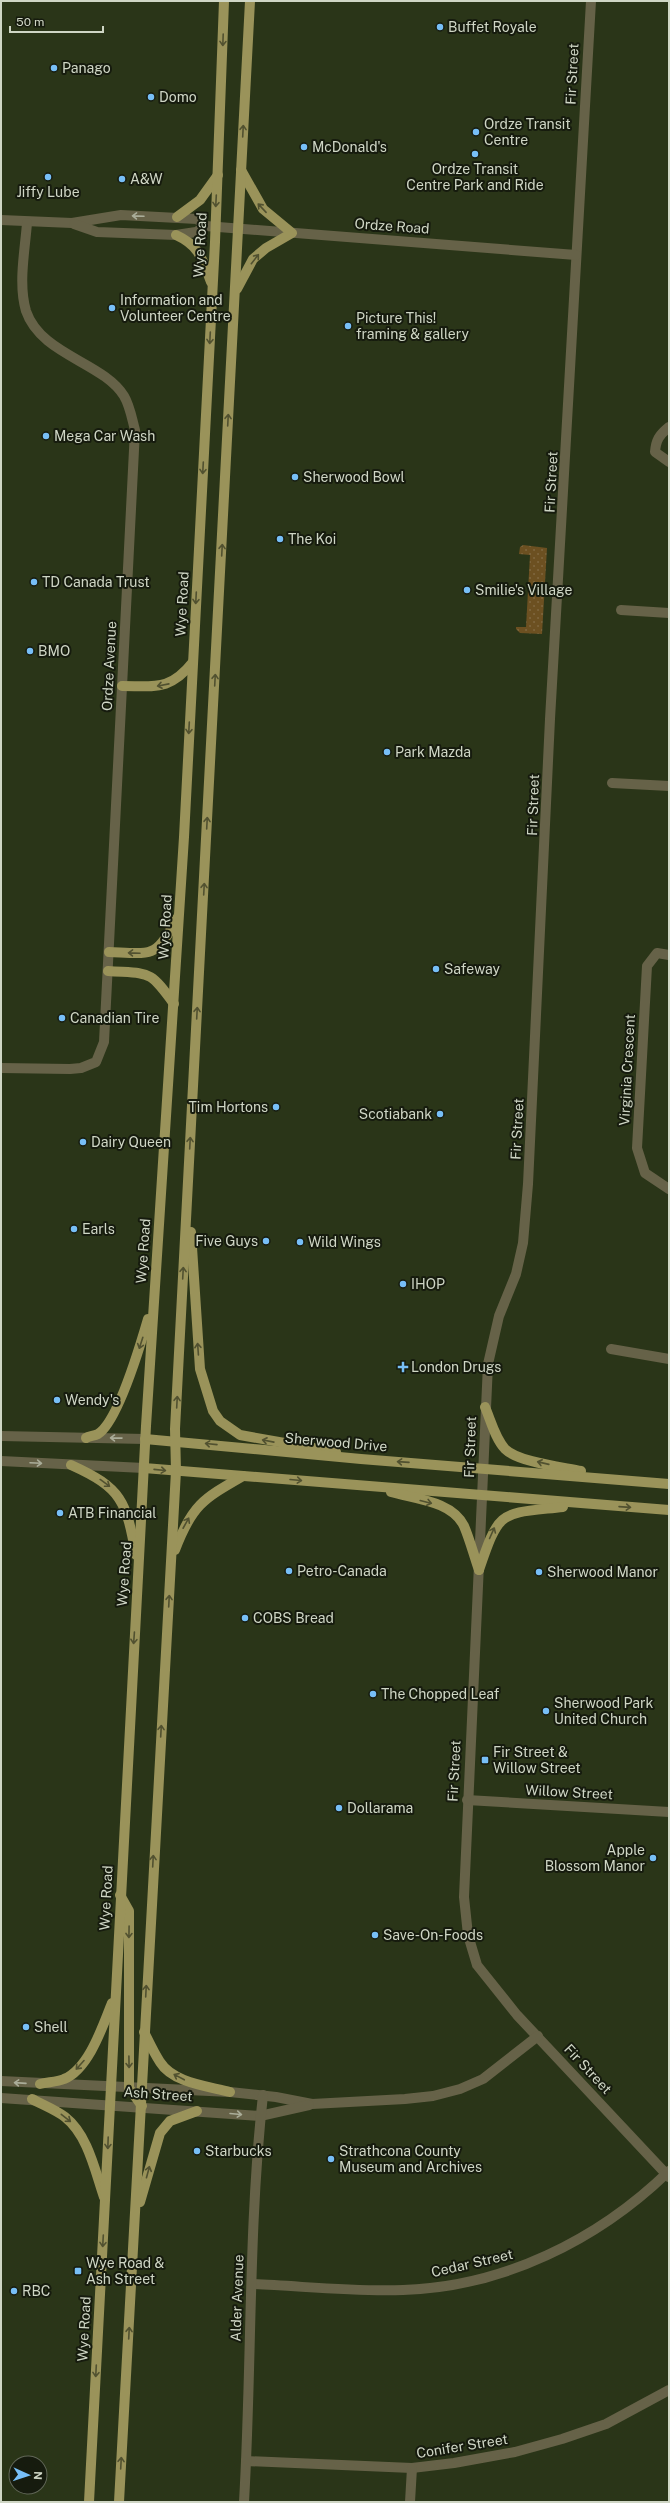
<svg xmlns="http://www.w3.org/2000/svg" width="670" height="2503" viewBox="0 0 670 2503" font-family="'Public Sans',sans-serif">
<style>
.grass{fill:url(#grass-dots)}
.lines{fill:none;stroke-linecap:round;stroke-linejoin:round}
.minor{stroke:#666248;stroke-width:10}
.major{stroke:#9a935a;stroke-width:10}
.oneway{stroke:#515130}
.oneway2{stroke:#aaad99}
.poi-dot{fill:#77bff7;stroke:#161b0e;stroke-width:1.5}
.labels{text-anchor:middle;stroke-width:4;stroke-linejoin:round;paint-order:stroke}
.poi-label{font-size:14px;fill:#cfd6c5;stroke:#161b0e;text-anchor:start}
.street-label{font-size:14px;fill:#cfd6c5;stroke:#161b0e}
</style>
<defs>
<pattern id="grass-dots" width="8" height="8" patternUnits="userSpaceOnUse"><rect width="8" height="8" fill="#6c5021"/><path d="M2 2h.1M6 6h.1" fill="none" stroke="#806840" stroke-width="1.8" stroke-linecap="round"/></pattern>
</defs>
<rect width="100%" height="100%" fill="#2a3518"/>
<!-- grass -->
<polygon class="grass" points="523,545 547,548 542,634 520,633 516,629 516,627 526,627 530,555 519,554 520,547"/>
<g class="lines">
<!-- minor -->
<g class="minor">
<polyline points="591,1 550,719 528,1184 523,1243 516,1274 499,1316 488,1364 464,1897 468,1935 477,1965 517,2015 669,2177"/>
<polyline points="1,220 72,223 121,215 197,219 206,226 576,255"/>
<polyline points="74,224 97,232 176,235 196,232 206,226"/>
<path d="M 669,427 C 659,435 656,440 655,452 L 669,462"/>
<polyline points="621,610 669,613"/>
<polyline points="612,783 669,786"/>
<polyline points="669,955 657,953 647,966 637,1148 645,1173 669,1189"/>
<path d="M 1,1068 L 70,1069 L 81,1068 L 96,1062 L 104,1042 L 135,430 C 132,419 130,406 124,396 C 103,362 41,355 26,311 C 18,284 25,250 27,223"/>
<polyline points="611,1349 669,1359"/>
<polyline points="1,1436 145,1439"/>
<polyline points="1,1461 144,1468"/>
<polyline points="467,1800 669,1812"/>
<polyline points="1,2081 230,2092 276,2097 312,2104 405,2099 433,2096 460,2089 483,2079 538,2036"/>
<polyline points="1,2098 260,2116 309,2105"/>
<path d="M 252,2284 C 302,2286 353,2292 403,2290 C 503,2287 598,2240 669,2171"/>
<polyline points="246,2461 412,2468 454,2463 515,2452 562,2439 606,2424 669,2390"/>
<path d="M 244,2502 C 252,2366 248,2230 263,2095"/>
<polyline points="410,2502 412,2468"/>
</g>
<!-- major -->
<g class="major">
<polyline points="177,217 200,200 218,175"/>
<path d="M 176,235 C 200,246 202,259 211,282"/>
<polyline points="237,289 253,259 266,248 292,233 263,209 241,170"/>
<path d="M 122,686 C 155,686 170,691 193,662"/>
<path d="M 109,952 C 155,954 155,958 178,917"/>
<path d="M 108,971 C 150,974 149,969 174,1004"/>
<polyline points="191,1232 200,1369 213,1411 220,1421 240,1435 336,1452"/>
<path d="M 485,1407 C 491,1421 495,1438 505,1449 C 518,1462 562,1467 581,1471"/>
<path d="M 86,1438 C 89,1436 94,1436 98,1434 C 118,1422 141,1343 148,1319"/>
<polyline points="145,1439 361,1459 669,1484"/>
<path d="M 71,1465 C 122,1488 126,1501 136,1555"/>
<polyline points="144,1468 669,1510"/>
<path d="M 391,1492 C 415,1499 452,1501 464,1526 C 470,1540 474,1556 479,1570"/>
<path d="M 175,1550 C 192,1505 203,1499 243,1476"/>
<path d="M 479,1570 C 500,1508 500,1514 563,1507"/>
<polyline points="120,1895 129,1911 129,2088 142,2106"/>
<path d="M 144,2032 C 149,2042 154,2053 160,2062 C 173,2083 208,2086 230,2092"/>
<path d="M 40,2084 C 48,2082 57,2082 64,2079 C 89,2069 103,2025 112,2003"/>
<path d="M 32,2099 C 43,2105 56,2110 65,2117 C 88,2135 95,2171 104,2197"/>
<polyline points="140,2202 160,2133 170,2121 197,2111"/>
<polyline points="89,2502 146,1426 184,837 215,242 224,1"/>
<polyline points="119,2502 176,1471 175,1429 250,1"/>
</g>
</g>
<!-- one-way arrows -->
<defs><path id="oneway-shaft" d="M-6 0H5M1.5-3L5.5 0L1.5 3" fill="none" stroke-width="1.6" stroke-linecap="round" stroke-linejoin="round"/></defs>
<g class="oneway">
<use href="#oneway-shaft" transform="translate(223 40) rotate(92)"/>
<use href="#oneway-shaft" transform="translate(243 131) rotate(-87)"/>
<use href="#oneway-shaft" transform="translate(216 201) rotate(93)"/>
<use href="#oneway-shaft" transform="translate(262 208) rotate(-133)"/>
<use href="#oneway-shaft" transform="translate(255 259) rotate(-52)"/>
<use href="#oneway-shaft" transform="translate(210 338) rotate(93)"/>
<use href="#oneway-shaft" transform="translate(228 420) rotate(-87)"/>
<use href="#oneway-shaft" transform="translate(203 468) rotate(93)"/>
<use href="#oneway-shaft" transform="translate(222 550) rotate(-87)"/>
<use href="#oneway-shaft" transform="translate(196 598) rotate(93)"/>
<use href="#oneway-shaft" transform="translate(215 680) rotate(-87)"/>
<use href="#oneway-shaft" transform="translate(163 685) rotate(169)"/>
<use href="#oneway-shaft" transform="translate(189 728) rotate(93)"/>
<use href="#oneway-shaft" transform="translate(207 823) rotate(-87)"/>
<use href="#oneway-shaft" transform="translate(204 889) rotate(-87)"/>
<use href="#oneway-shaft" transform="translate(134 953) rotate(-178)"/>
<use href="#oneway-shaft" transform="translate(197 1013) rotate(-87)"/>
<use href="#oneway-shaft" transform="translate(190 1143) rotate(-87)"/>
<use href="#oneway-shaft" transform="translate(183 1273) rotate(-87)"/>
<use href="#oneway-shaft" transform="translate(141 1343) rotate(108)"/>
<use href="#oneway-shaft" transform="translate(198 1349) rotate(-94)"/>
<use href="#oneway-shaft" transform="translate(177 1402) rotate(-87)"/>
<use href="#oneway-shaft" transform="translate(268 1441) rotate(-169)"/>
<use href="#oneway-shaft" transform="translate(211 1444) rotate(-174)"/>
<use href="#oneway-shaft" transform="translate(403 1462) rotate(-176)"/>
<use href="#oneway-shaft" transform="translate(543 1463) rotate(-167)"/>
<use href="#oneway-shaft" transform="translate(160 1470) rotate(6)"/>
<use href="#oneway-shaft" transform="translate(296 1480) rotate(5)"/>
<use href="#oneway-shaft" transform="translate(105 1483) rotate(36)"/>
<use href="#oneway-shaft" transform="translate(426 1502) rotate(14)"/>
<use href="#oneway-shaft" transform="translate(625 1507) rotate(4)"/>
<use href="#oneway-shaft" transform="translate(186 1523) rotate(-61)"/>
<use href="#oneway-shaft" transform="translate(492 1533) rotate(-66)"/>
<use href="#oneway-shaft" transform="translate(169 1601) rotate(-87)"/>
<use href="#oneway-shaft" transform="translate(134 1638) rotate(94)"/>
<use href="#oneway-shaft" transform="translate(161 1731) rotate(-87)"/>
<use href="#oneway-shaft" transform="translate(153 1861) rotate(-87)"/>
<use href="#oneway-shaft" transform="translate(129 1932) rotate(91)"/>
<use href="#oneway-shaft" transform="translate(146 1991) rotate(-87)"/>
<use href="#oneway-shaft" transform="translate(129 2062) rotate(89)"/>
<use href="#oneway-shaft" transform="translate(80 2065) rotate(132)"/>
<use href="#oneway-shaft" transform="translate(179 2077) rotate(-152)"/>
<use href="#oneway-shaft" transform="translate(66 2118) rotate(38)"/>
<use href="#oneway-shaft" transform="translate(108 2143) rotate(92)"/>
<use href="#oneway-shaft" transform="translate(148 2172) rotate(-75)"/>
<use href="#oneway-shaft" transform="translate(103 2241) rotate(93)"/>
<use href="#oneway-shaft" transform="translate(129 2333) rotate(-87)"/>
<use href="#oneway-shaft" transform="translate(96 2371) rotate(93)"/>
<use href="#oneway-shaft" transform="translate(121 2463) rotate(-87)"/>
</g>
<g class="oneway2">
<use href="#oneway-shaft" transform="translate(138 216) rotate(-178)"/>
<use href="#oneway-shaft" transform="translate(116 1438) rotate(-179)"/>
<use href="#oneway-shaft" transform="translate(36 1463) rotate(3)"/>
<use href="#oneway-shaft" transform="translate(20 2083) rotate(-176)"/>
<use href="#oneway-shaft" transform="translate(236 2114) rotate(5)"/>
</g>
<!-- markers -->
<g class="poi-dot">
<circle cx="440" cy="27" r="4"/>
<circle cx="54" cy="68" r="4"/>
<circle cx="151" cy="97" r="4"/>
<circle cx="476" cy="132" r="4"/>
<circle cx="304" cy="147" r="4"/>
<circle cx="475" cy="154" r="4"/>
<circle cx="48" cy="177" r="4"/>
<circle cx="122" cy="179" r="4"/>
<circle cx="112" cy="308" r="4"/>
<circle cx="348" cy="326" r="4"/>
<circle cx="46" cy="436" r="4"/>
<circle cx="295" cy="477" r="4"/>
<circle cx="280" cy="539" r="4"/>
<circle cx="34" cy="582" r="4"/>
<circle cx="467" cy="590" r="4"/>
<circle cx="30" cy="651" r="4"/>
<circle cx="387" cy="752" r="4"/>
<circle cx="436" cy="969" r="4"/>
<circle cx="62" cy="1018" r="4"/>
<circle cx="276" cy="1107" r="4"/>
<circle cx="440" cy="1114" r="4"/>
<circle cx="83" cy="1142" r="4"/>
<circle cx="74" cy="1229" r="4"/>
<circle cx="266" cy="1241" r="4"/>
<circle cx="300" cy="1242" r="4"/>
<circle cx="403" cy="1284" r="4"/>
<path d="M401 1361h4v4h4v4h-4v4h-4v-4h-4v-4h4z"/>
<circle cx="57" cy="1400" r="4"/>
<circle cx="60" cy="1513" r="4"/>
<circle cx="289" cy="1571" r="4"/>
<circle cx="539" cy="1572" r="4"/>
<circle cx="245" cy="1618" r="4"/>
<circle cx="373" cy="1694" r="4"/>
<circle cx="546" cy="1711" r="4"/>
<rect x="481" y="1756" width="8" height="8" rx="2"/>
<circle cx="339" cy="1808" r="4"/>
<circle cx="653" cy="1858" r="4"/>
<circle cx="375" cy="1935" r="4"/>
<circle cx="26" cy="2027" r="4"/>
<circle cx="197" cy="2151" r="4"/>
<circle cx="331" cy="2159" r="4"/>
<rect x="74" y="2267" width="8" height="8" rx="2"/>
<circle cx="14" cy="2291" r="4"/>
</g>
<g class="labels">
<!-- poi labels -->
<g class="poi-label">
<text x="448" y="32">Buffet Royale</text>
<text x="62" y="73">Panago</text>
<text x="159" y="102">Domo</text>
<text x="484" y="129">Ordze Transit<tspan x="484" dy="16">Centre</tspan></text>
<text x="312" y="152">McDonald's</text>
<text x="475" y="174" text-anchor="middle">Ordze Transit<tspan x="475" dy="16">Centre Park and Ride</tspan></text>
<text x="130" y="184">A&amp;W</text>
<text x="48" y="197" text-anchor="middle">Jiffy Lube</text>
<text x="120" y="305">Information and<tspan x="120" dy="16">Volunteer Centre</tspan></text>
<text x="356" y="323">Picture This!<tspan x="356" dy="16">framing &amp; gallery</tspan></text>
<text x="54" y="441">Mega Car Wash</text>
<text x="303" y="482">Sherwood Bowl</text>
<text x="288" y="544">The Koi</text>
<text x="42" y="587">TD Canada Trust</text>
<text x="475" y="595">Smilie's Village</text>
<text x="38" y="656">BMO</text>
<text x="395" y="757">Park Mazda</text>
<text x="444" y="974">Safeway</text>
<text x="70" y="1023">Canadian Tire</text>
<text x="268" y="1112" text-anchor="end">Tim Hortons</text>
<text x="432" y="1119" text-anchor="end">Scotiabank</text>
<text x="91" y="1147">Dairy Queen</text>
<text x="82" y="1234">Earls</text>
<text x="258" y="1246" text-anchor="end">Five Guys</text>
<text x="308" y="1247">Wild Wings</text>
<text x="411" y="1289">IHOP</text>
<text x="411" y="1372">London Drugs</text>
<text x="65" y="1405">Wendy's</text>
<text x="68" y="1518">ATB Financial</text>
<text x="297" y="1576">Petro-Canada</text>
<text x="547" y="1577">Sherwood Manor</text>
<text x="253" y="1623">COBS Bread</text>
<text x="381" y="1699">The Chopped Leaf</text>
<text x="554" y="1708">Sherwood Park<tspan x="554" dy="16">United Church</tspan></text>
<text x="493" y="1757">Fir Street &amp;<tspan x="493" dy="16">Willow Street</tspan></text>
<text x="347" y="1813">Dollarama</text>
<text x="645" y="1855" text-anchor="end">Apple<tspan x="645" dy="16">Blossom Manor</tspan></text>
<text x="383" y="1940">Save-On-Foods</text>
<text x="34" y="2032">Shell</text>
<text x="205" y="2156">Starbucks</text>
<text x="339" y="2156">Strathcona County<tspan x="339" dy="16">Museum and Archives</tspan></text>
<text x="86" y="2268">Wye Road &amp;<tspan x="86" dy="16">Ash Street</tspan></text>
<text x="22" y="2296">RBC</text>
</g>
<!-- street labels -->
<g class="street-label">
<text transform="translate(572 74) rotate(-87)" y="5">Fir Street</text>
<text transform="translate(392 226) rotate(4)" y="5">Ordze Road</text>
<text transform="translate(200 245) rotate(-87)" y="5">Wye Road</text>
<text transform="translate(551 482) rotate(-87)" y="5">Fir Street</text>
<text transform="translate(182 604) rotate(-87)" y="5">Wye Road</text>
<text transform="translate(109 666) rotate(-87)" y="5">Ordze Avenue</text>
<text transform="translate(533 805) rotate(-88)" y="5">Fir Street</text>
<text transform="translate(165 927) rotate(-87)" y="5">Wye Road</text>
<text transform="translate(627 1070) rotate(-87)" y="5">Virginia Crescent</text>
<text transform="translate(517 1129) rotate(-87)" y="5">Fir Street</text>
<text transform="translate(143 1251) rotate(-86)" y="5">Wye Road</text>
<text transform="translate(336 1442) rotate(5)" y="5">Sherwood Drive</text>
<text transform="translate(470 1447) rotate(-88)" y="5">Fir Street</text>
<text transform="translate(124 1574) rotate(-86)" y="5">Wye Road</text>
<text transform="translate(454 1771) rotate(-87)" y="5">Fir Street</text>
<text transform="translate(569 1792) rotate(3)" y="5">Willow Street</text>
<text transform="translate(106 1898) rotate(-87)" y="5">Wye Road</text>
<text transform="translate(588 2069) rotate(47)" y="5">Fir Street</text>
<text transform="translate(158 2094) rotate(4)" y="5">Ash Street</text>
<text transform="translate(472 2263) rotate(-13)" y="5">Cedar Street</text>
<text transform="translate(237 2298) rotate(-88)" y="5">Alder Avenue</text>
<text transform="translate(84 2329) rotate(-87)" y="5">Wye Road</text>
<text transform="translate(462 2446) rotate(-9)" y="5">Conifer Street</text>
</g>
</g>
<!-- border -->
<rect width="670" height="2503" fill="none" stroke="#cfd6c5" stroke-width="4"/>
<!-- north arrow -->
<g transform="translate(28 2475) rotate(93)"><circle r="19" fill="#161b0e" stroke="#606657"/>
<path d="M0-3L7 15L0 10L-7 15Z" fill="#77bff7"/>
<text y="-6" font-size="11" font-weight="bold" text-anchor="middle" fill="#cfd6c5">N</text>
</g>
<!-- scale -->
<path d="M10 26v6h93v-6" fill="none" stroke="#cfd6c5" stroke-width="2"/>
<text x="16" y="26" font-size="12" fill="#cfd6c5" stroke="#161b0e" stroke-width="3" paint-order="stroke">50 m</text>
</svg>
